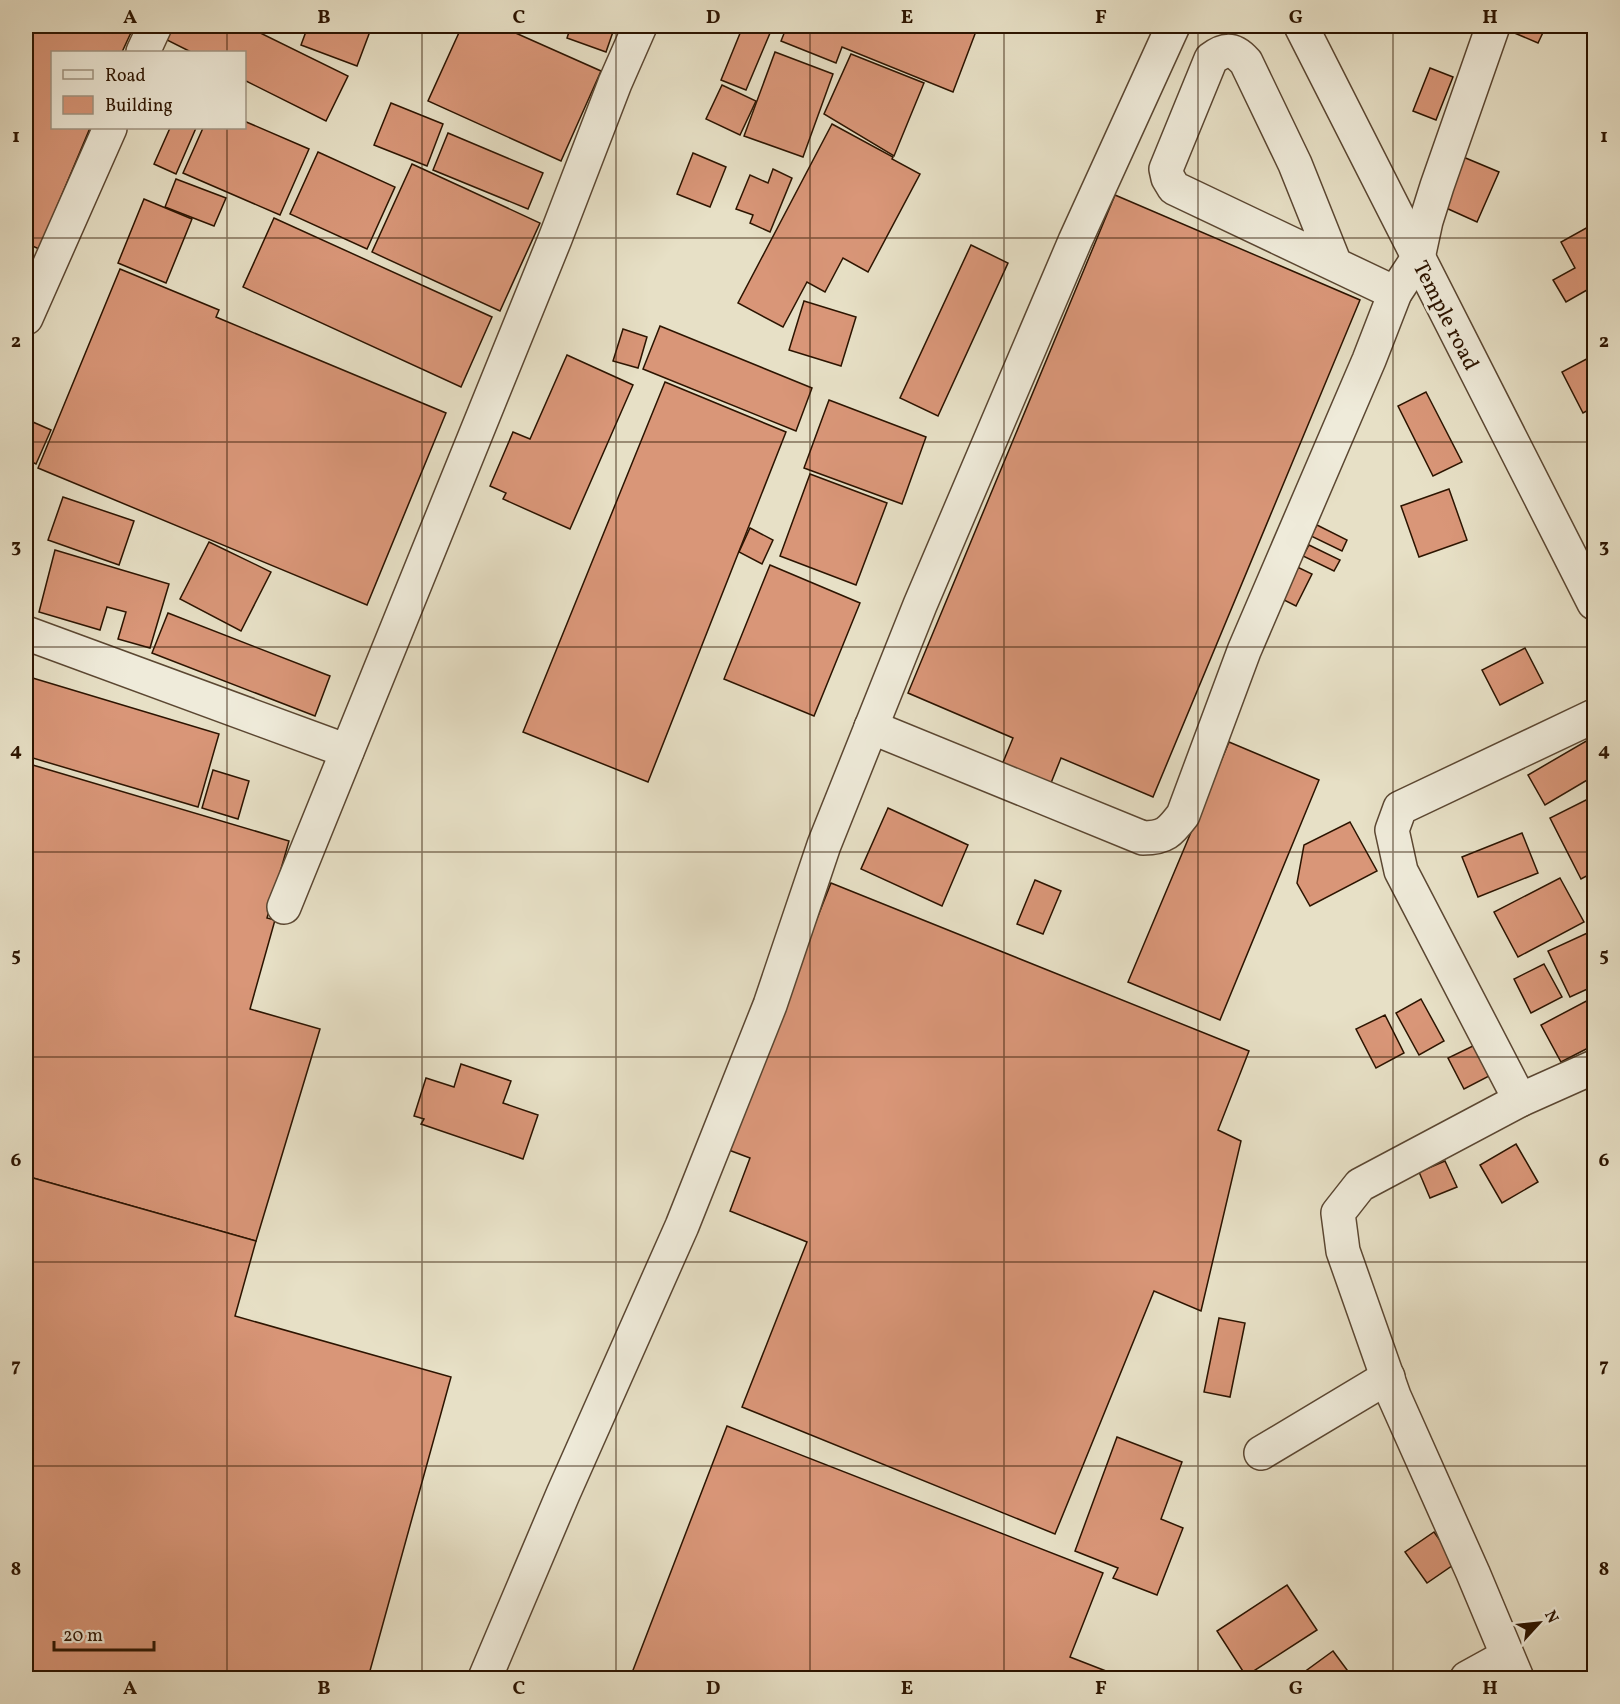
<svg xmlns="http://www.w3.org/2000/svg" width="1620" height="1704" viewBox="0 0 1620 1704" font-family="Vollkorn,serif">
<style>
.building{fill:#d99678;stroke:#2c1400;stroke-width:1.5}
.lines{fill:none;stroke-linecap:round;stroke-linejoin:round}
.minor-casing{stroke:#5b4732;stroke-width:36}
.minor{stroke:#efebda;stroke-width:33}
.grid{fill:none;stroke:#2c1400;stroke-width:1.5;stroke-opacity:0.55}
.labels{text-anchor:middle;stroke-width:6;stroke-linejoin:round;paint-order:stroke}
.street-label{font-size:22px;fill:#2c1400;stroke:#efebda}
.neatline{fill:none;stroke:#2c1400;stroke-width:2}
.grid-label{font-size:20px;text-anchor:middle;font-weight:bold;fill:#2c1400}
</style>
<rect width="100%" height="100%" fill="#e7e0c6"/>
<filter id="stains"><feTurbulence type="fractalNoise" baseFrequency=".00333" numOctaves="4"/><feColorMatrix values="0 0 0 0 .2 0 0 0 0 .09 0 0 0 0 .02 0 0 0 .5 -.17"/></filter>
<radialGradient id="worn" r=".72"><stop offset=".6" stop-color="#630" stop-opacity="0"/><stop offset="1" stop-color="#630" stop-opacity=".3"/></radialGradient>
<!-- building -->
<g class="building">
<polygon points="26,26 134,26 122,52 52,52 52,128 90,128 39,249 26,243"/>
<polygon points="172,26 246,26 348,76 326,121 244,80 244,52 191,52 165,39"/>
<polygon points="308,26 372,26 357,66 301,45"/>
<polygon points="462,26 500,26 601,71 561,161 428,101"/>
<polygon points="571,26 615,26 606,52 567,38"/>
<polygon points="743,26 773,26 746,90 721,80"/>
<polygon points="787,26 978,26 953,92 842,47 836,63 781,41"/>
<polygon points="1498,26 1546,26 1538,43"/>
<polygon points="775,52 833,74 803,157 744,136"/>
<polygon points="851,54 924,83 894,156 824,114"/>
<polygon points="1430,68 1453,77 1436,120 1413,111"/>
<polygon points="722,85 756,101 740,135 706,119"/>
<polygon points="391,103 443,124 427,166 374,145"/>
<polygon points="244,121 309,149 280,215 183,173 203,128 244,128"/>
<polygon points="832,124 893,157 892,159 920,174 868,272 843,258 825,292 807,282 783,327 738,303"/>
<polygon points="170,128 196,128 176,174 154,164"/>
<polygon points="448,133 543,173 528,209 433,170"/>
<polygon points="318,152 395,187 367,249 290,214"/>
<polygon points="693,153 726,167 710,207 677,194"/>
<polygon points="1456,154 1499,172 1477,222 1435,203"/>
<polygon points="412,164 540,223 500,311 372,252"/>
<polygon points="773,169 792,178 770,232 750,223 753,215 736,209 750,175 768,183"/>
<polygon points="176,179 226,198 214,226 165,207"/>
<polygon points="1115,195 1360,300 1153,797 1061,758 1047,793 999,772 1013,738 908,693"/>
<polygon points="144,199 192,219 166,283 118,263"/>
<polygon points="274,218 492,317 461,387 243,287"/>
<polygon points="1588,227 1594,238 1594,286 1566,302 1553,280 1575,268 1561,242"/>
<polygon points="971,245 1008,263 938,416 900,398"/>
<polygon points="120,269 219,310 216,317 446,413 367,605 38,468"/>
<polygon points="804,301 856,317 841,366 789,350"/>
<polygon points="660,326 812,388 796,431 643,369"/>
<polygon points="623,329 647,337 638,368 613,361"/>
<polygon points="567,355 633,385 570,529 503,499 506,493 490,486 513,432 530,439"/>
<polygon points="1594,355 1594,407 1583,413 1562,372"/>
<polygon points="665,382 786,432 648,782 523,732"/>
<polygon points="1426,392 1462,462 1433,476 1398,406"/>
<polygon points="829,400 926,437 902,504 804,468"/>
<polygon points="26,419 51,430 36,464 26,459 31,442 26,440"/>
<polygon points="810,474 887,503 856,585 780,556"/>
<polygon points="1449,489 1467,540 1419,557 1401,506"/>
<polygon points="63,497 134,521 119,565 48,540"/>
<polygon points="1317,525 1347,540 1342,551 1311,536"/>
<polygon points="750,528 773,540 762,564 739,552"/>
<polygon points="209,542 271,572 241,631 180,599"/>
<polygon points="1309,545 1340,560 1334,571 1303,556"/>
<polygon points="55,550 169,584 150,648 118,639 126,612 107,607 100,630 39,612"/>
<polygon points="1291,564 1312,574 1296,606 1276,596"/>
<polygon points="770,565 860,603 814,716 724,679"/>
<polygon points="168,613 330,676 315,716 152,653"/>
<polygon points="1525,648 1543,683 1500,705 1482,670"/>
<polygon points="26,676 219,734 198,807 26,756"/>
<polygon points="1588,740 1594,751 1594,776 1545,805 1528,775"/>
<polygon points="1229,742 1319,780 1220,1020 1128,982"/>
<polygon points="26,763 289,841 267,918 275,920 250,1009 320,1029 256,1241 26,1176"/>
<polygon points="213,770 249,781 238,819 202,808"/>
<polygon points="1594,796 1594,872 1581,879 1550,818"/>
<polygon points="888,808 968,845 942,906 861,869"/>
<polygon points="1350,822 1377,871 1310,906 1297,883 1304,845"/>
<polygon points="1522,833 1538,873 1478,897 1462,857"/>
<polygon points="1560,878 1584,922 1518,957 1494,912"/>
<polygon points="1035,880 1061,891 1043,934 1017,924"/>
<polygon points="831,883 1249,1051 1218,1130 1241,1141 1201,1311 1154,1291 1055,1534 742,1407 807,1242 730,1211 750,1158 726,1149"/>
<polygon points="1594,930 1594,986 1570,997 1548,951"/>
<polygon points="1544,964 1562,997 1531,1013 1514,979"/>
<polygon points="1594,997 1594,1045 1561,1062 1541,1025"/>
<polygon points="1421,999 1444,1041 1419,1055 1396,1013"/>
<polygon points="1385,1015 1404,1053 1376,1068 1356,1029"/>
<polygon points="1477,1044 1493,1074 1464,1089 1448,1058"/>
<polygon points="461,1064 511,1081 503,1103 538,1115 523,1159 421,1124 424,1119 414,1116 426,1078 454,1087"/>
<polygon points="1516,1144 1538,1182 1502,1203 1480,1165"/>
<polygon points="1445,1161 1457,1187 1430,1198 1419,1172"/>
<polygon points="26,1176 256,1241 235,1316 451,1377 368,1678 26,1678"/>
<polygon points="1219,1318 1245,1323 1230,1397 1204,1392"/>
<polygon points="727,1426 1103,1573 1070,1657 1124,1678 630,1678"/>
<polygon points="1117,1437 1182,1462 1161,1519 1183,1528 1157,1595 1113,1578 1118,1568 1075,1551"/>
<polygon points="1434,1532 1456,1563 1427,1583 1405,1552"/>
<polygon points="1287,1585 1317,1630 1246,1676 1217,1631"/>
<polygon points="1333,1651 1353,1678 1296,1678"/>
</g>
<g class="lines">
<!-- minor casing -->
<g class="minor-casing">
<g id="minor">
<polyline points="1301,26 1594,603"/>
<polyline points="143,52 155,26"/>
<path d="M 1335,264 L 1295,164 L 1246,62 C 1234,48 1225,48 1211,59 L 1166,169 L 1168,178 L 1174,188 L 1395,293"/>
<polyline points="26,318 110,128"/>
<polyline points="26,633 347,751"/>
<path d="M 871,727 L 1143,838 C 1165,838 1170,832 1183,815 L 1244,651 L 1369,360 L 1395,293 L 1418,258 L 1426,221 L 1437,186 L 1493,26"/>
<polyline points="284,907 555,239 615,83 640,26"/>
<polyline points="1520,1100 1594,1067"/>
<polyline points="1261,1453 1388,1377"/>
<polyline points="485,1678 563,1494 682,1226 770,1005 824,845 920,605 1075,241 1173,26"/>
<polyline points="1467,1678 1507,1656"/>
<polyline points="1517,1678 1473,1573 1394,1396 1343,1251 1338,1213 1360,1185 1520,1100 1401,871 1392,830 1400,808 1594,716"/>
</g>
</g>
<!-- minor -->
<use href="#minor" class="minor"/>
</g>
<!-- grid -->
<path class="grid" d="M 227,26 L 227,52M 422,26 L 422,1678M 616,26 L 616,1678M 810,26 L 810,1678M 1004,26 L 1004,1678M 1198,26 L 1198,1678M 1393,26 L 1393,1678M 227,128 L 227,1678M 26,238 L 1594,238M 26,442 L 1594,442M 26,647 L 1594,647M 26,852 L 1594,852M 26,1057 L 1594,1057M 26,1262 L 1594,1262M 26,1466 L 1594,1466"/>
<g class="labels">
<!-- street labels -->
<g class="street-label">
<text transform="translate(1447 315) rotate(63)" y="8">Temple road</text>
</g>
</g>
<!-- margin -->
<rect width="1620" height="1704" fill="none" stroke="#e7e0c6" stroke-width="66"/>
<!-- legend -->
<rect x="51" y="51" width="195" height="78" fill="#efebda" stroke="#a19583" stroke-width="1.5"/>
<rect x="63" y="70" width="30" height="9" fill="#efebda" stroke="#a19583" stroke-width="1.5"/>
<text x="105" y="81" font-size="18" fill="#2c1400">Road</text>
<rect x="63" y="96" width="30" height="18" fill="#d99678" stroke="#a19583" stroke-width="1.5"/>
<text x="105" y="111" font-size="18" fill="#2c1400">Building</text>
<!-- north arrow -->
<g transform="translate(1539 1623) rotate(63)" stroke="#efebda" stroke-width="4.5" paint-order="stroke">
<path d="M0-4.5L10 22L0 15L-10 22Z" fill="#2c1400"/>
<text y="-9" font-size="16" font-weight="bold" text-anchor="middle" fill="#2c1400">N</text>
</g>
<!-- scale -->
<path d="M54 1641v9h100v-9" fill="none" stroke="#2c1400" stroke-width="3"/>
<text x="63" y="1641" font-size="18" fill="#2c1400" stroke="#efebda" stroke-width="4.5" paint-order="stroke">20 m</text>
<rect x="33" y="33" width="1554" height="1638" class="neatline"/>
<g class="grid-label">
<text x="130" y="23">A</text>
<text x="324" y="23">B</text>
<text x="519" y="23">C</text>
<text x="713" y="23">D</text>
<text x="907" y="23">E</text>
<text x="1101" y="23">F</text>
<text x="1296" y="23">G</text>
<text x="1490" y="23">H</text>
<text x="16" y="142">1</text>
<text x="1604" y="142">1</text>
<text x="16" y="347">2</text>
<text x="1604" y="347">2</text>
<text x="16" y="552">3</text>
<text x="1604" y="552">3</text>
<text x="16" y="756">4</text>
<text x="1604" y="756">4</text>
<text x="16" y="961">5</text>
<text x="1604" y="961">5</text>
<text x="16" y="1166">6</text>
<text x="1604" y="1166">6</text>
<text x="16" y="1371">7</text>
<text x="1604" y="1371">7</text>
<text x="16" y="1575">8</text>
<text x="1604" y="1575">8</text>
<text x="130" y="1694">A</text>
<text x="324" y="1694">B</text>
<text x="519" y="1694">C</text>
<text x="713" y="1694">D</text>
<text x="907" y="1694">E</text>
<text x="1101" y="1694">F</text>
<text x="1296" y="1694">G</text>
<text x="1490" y="1694">H</text>
</g>
<rect width="100%" height="100%" filter="url(#stains)"/>
<rect width="100%" height="100%" fill="url(#worn)"/>
</svg>
